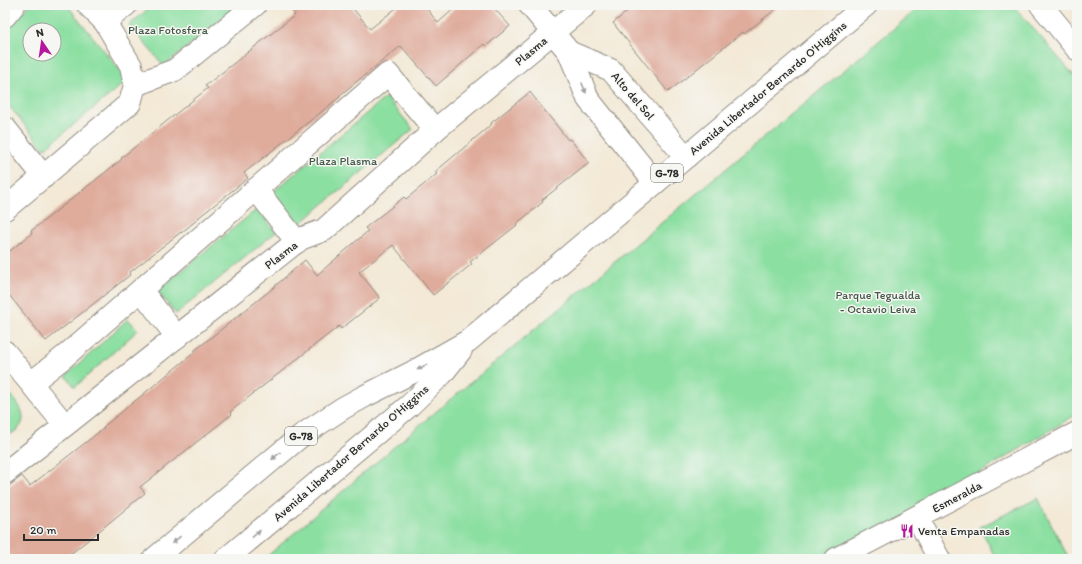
<svg xmlns="http://www.w3.org/2000/svg" width="1082" height="564" viewBox="0 0 1082 564" font-family="Itim,sans-serif">
<style>
.green{fill:#8bdfa1;stroke:#5b8566;fill-rule:evenodd}
.building{fill:#dfac9c}
.lines{fill:none;stroke-linecap:round;stroke-linejoin:round}
.minor-casing{stroke:#8f8a80;stroke-width:24}
.tertiary-casing{stroke:#8f8a80;stroke-width:24}
.primary-casing{stroke:#8f8a80;stroke-width:24}
.minor{stroke:#fff;stroke-width:22}
.tertiary{stroke:#fff;stroke-width:22}
.primary{stroke:#fff;stroke-width:22}
.oneway{fill:#a0a0a0}
.labels{text-anchor:middle;stroke-width:3;stroke-linejoin:round;paint-order:stroke}
.shield{fill:#f6f6f2;stroke:#686867;stroke-width:1}
.shield-label{font-size:11px;font-weight:bold;fill:#2b2b2b}
.park-label{font-size:12px;fill:#435848;stroke:#f6f6f2}
.street-label{font-size:12px;fill:#2b2b2b;stroke:#f6f6f2}
.poi-label{font-size:12px;fill:#2b2b2b;stroke:#f6f6f2;text-anchor:start}
</style>
<rect width="100%" height="100%" fill="#f6f6f2"/>
<filter id="ink" filterUnits="userSpaceOnUse"><feTurbulence type="fractalNoise" baseFrequency=".025" numOctaves="2"/><feDisplacementMap in="SourceGraphic" scale="8" xChannelSelector="R" yChannelSelector="G"/><feConvolveMatrix kernelMatrix="1 2 1 2 8 2 1 2 1" color-interpolation-filters="sRGB"/></filter>
<filter id="wash" filterUnits="userSpaceOnUse"><feTurbulence type="fractalNoise" baseFrequency=".012" numOctaves="4" result="noise"/><feDisplacementMap in="SourceGraphic" scale="16" xChannelSelector="R" yChannelSelector="G"/><feGaussianBlur stdDeviation="0.9" result="paint"/><feColorMatrix in="noise" values="0 0 0 0 0 0 0 0 0 0 0 0 0 0 0 0 0 1.4 0 .05"/><feComposite in="paint" operator="in"/></filter>
<g filter="url(#wash)">
<rect width="100%" height="100%" fill="#f3e9d6"/>
<!-- green -->
<g class="green">
<path d="M 29,5 L 67,5 L 128,80 L 44,149 L 5,101 L 5,33 ZM 30,30 L 54,30 L 54,54 L 30,54 Z"/>
<polygon points="153,5 239,5 164,66 129,25"/>
<polygon points="922,5 1013,5 1077,79 1077,414 906,518 819,559 264,559 402,440"/>
<polygon points="386,97 413,129 300,224 273,192"/>
<polygon points="257,209 276,232 176,314 157,291"/>
<polygon points="128,319 138,330 75,387 66,376"/>
<path d="M 5,388 C 13,398 32,415 18,429 C 15,432 9,435 5,437 Z"/>
<polygon points="1038,498 1069,559 996,559 980,527"/>
</g>
<g id="blocks">
<!-- building -->
<g class="building">
<polygon points="287,5 350,5 370,29 400,5 424,5 438,23 458,5 491,5 510,26 486,46 484,44 436,86 401,46 340,95 340,97 244,173 248,178 198,218 198,219 181,233 181,232 129,273 130,275 46,341 5,290 5,255 32,233 31,231 122,159 121,158 208,88 205,86 295,15"/>
<polygon points="635,5 781,5 744,34 743,32 668,92 613,23"/>
<polygon points="530,92 568,140 570,139 589,163 542,200 543,202 516,224 517,225 470,262 472,264 433,295 393,245 359,272 380,298 341,329 339,326 230,412 232,414 140,487 145,493 98,532 64,559 5,559 5,489 22,476 30,486 104,428 103,427 195,352 194,351 267,293 305,260 317,275 368,231 365,228 404,197 406,199 437,174 435,172 492,124 491,123"/>
</g>
</g>
</g>
<g filter="url(#ink)">
<use href="#blocks" fill-opacity="0" stroke="#8f8a80" stroke-width="1"/>
<g class="lines">
<!-- minor casing -->
<g class="minor-casing">
<g id="minor">
<polyline points="530,5 569,52 588,99 655,183"/>
<polyline points="1041,5 1077,49"/>
<polyline points="5,16 14,5"/>
<polyline points="105,22 126,5"/>
<polyline points="569,52 611,70 686,157"/>
<polyline points="135,85 175,70 255,5"/>
<polyline points="5,128 44,177"/>
<polyline points="256,189 297,242"/>
<polyline points="5,209 130,103 135,85 131,66 105,22 88,5"/>
<polyline points="141,290 177,337"/>
<polyline points="5,352 65,425"/>
<polyline points="31,383 64,357 388,74 435,130"/>
<polyline points="5,473 300,239 324,230 435,130 586,5"/>
<polyline points="917,517 939,559"/>
</g>
</g>
<!-- tertiary casing -->
<g class="tertiary-casing">
<polyline id="tertiary" points="836,559 1077,433"/>
</g>
<!-- primary casing -->
<g class="primary-casing">
<g id="primary">
<polyline points="154,559 302,435 343,408 365,396 413,372 468,341 866,5"/>
<polyline points="226,559 410,405 442,374 461,350"/>
</g>
</g>
<!-- minor -->
<use href="#minor" class="minor"/>
<!-- tertiary -->
<use href="#tertiary" class="tertiary"/>
<!-- primary -->
<use href="#primary" class="primary"/>
</g>
<!-- one-way arrows -->
<defs><path id="oneway-solid" d="M-6-.8H1V-3.2L6.5 0L1 3.2V.8H-6Z"/></defs>
<g class="oneway">
<use href="#oneway-solid" transform="translate(584 88) rotate(68)"/>
<use href="#oneway-solid" transform="translate(422 367) rotate(151)"/>
<use href="#oneway-solid" transform="translate(276 456) rotate(140)"/>
<use href="#oneway-solid" transform="translate(256 534) rotate(-40)"/>
<use href="#oneway-solid" transform="translate(176 540) rotate(140)"/>
</g>
</g>
<!-- icons -->
<defs>
<g id="restaurant-bare" transform="scale(1.08)"><path d="M-5-6h1v4h1v-4h1v4h1v-4h1v5L-1.5 .5V6h-2V.5L-5-1ZM5-6V6H3V1.5H1.5Q1.5-4 5-6Z" fill="#b5179e" stroke="#f6f6f2" stroke-width="2.5" paint-order="stroke"/></g>
</defs>
<g fill-rule="evenodd">
<use href="#restaurant-bare" x="907" y="531"/>
</g>
<g class="labels">
<!-- shield labels -->
<g class="shield">
<rect x="651" y="164" width="32" height="18" rx="3"/>
<rect x="285" y="427" width="32" height="18" rx="3"/>
</g>
<g class="shield-label">
<text x="667" y="177">G-78</text>
<text x="301" y="440">G-78</text>
</g>
<!-- park labels -->
<g class="park-label">
<text x="168" y="34">Plaza Fotosfera</text>
<text x="343" y="165">Plaza Plasma</text>
<text x="878" y="299">Parque Tegualda<tspan x="878" dy="14">- Octavio Leiva</tspan></text>
</g>
<!-- street labels -->
<g class="street-label">
<text transform="translate(531 51) rotate(-40)" y="4">Plasma</text>
<text transform="translate(768 88) rotate(-40)" y="4">Avenida Libertador Bernardo O'Higgins</text>
<text transform="translate(633 96) rotate(49)" y="4">Alto del Sol</text>
<text transform="translate(281 255) rotate(-38)" y="4">Plasma</text>
<text transform="translate(351 453) rotate(-41)" y="4">Avenida Libertador Bernardo O'Higgins</text>
<text transform="translate(957 497) rotate(-28)" y="4">Esmeralda</text>
</g>
<!-- poi labels -->
<g class="poi-label">
<text x="918" y="535">Venta Empanadas</text>
</g>
</g>
<!-- margin -->
<rect width="1082" height="564" fill="none" stroke="#f6f6f2" stroke-width="20"/>
<!-- north arrow -->
<g transform="translate(42 42) rotate(347)"><circle r="19" fill="#f6f6f2" stroke="#a5a5a2"/>
<path d="M0-3L7 15L0 10L-7 15Z" fill="#b5179e"/>
<text y="-6" font-size="11" font-weight="bold" text-anchor="middle" fill="#2b2b2b">N</text>
</g>
<!-- scale -->
<path d="M24 534v6h74v-6" fill="none" stroke="#2b2b2b" stroke-width="2"/>
<text x="30" y="534" font-size="12" fill="#2b2b2b" stroke="#f6f6f2" stroke-width="3" paint-order="stroke">20 m</text>
</svg>
